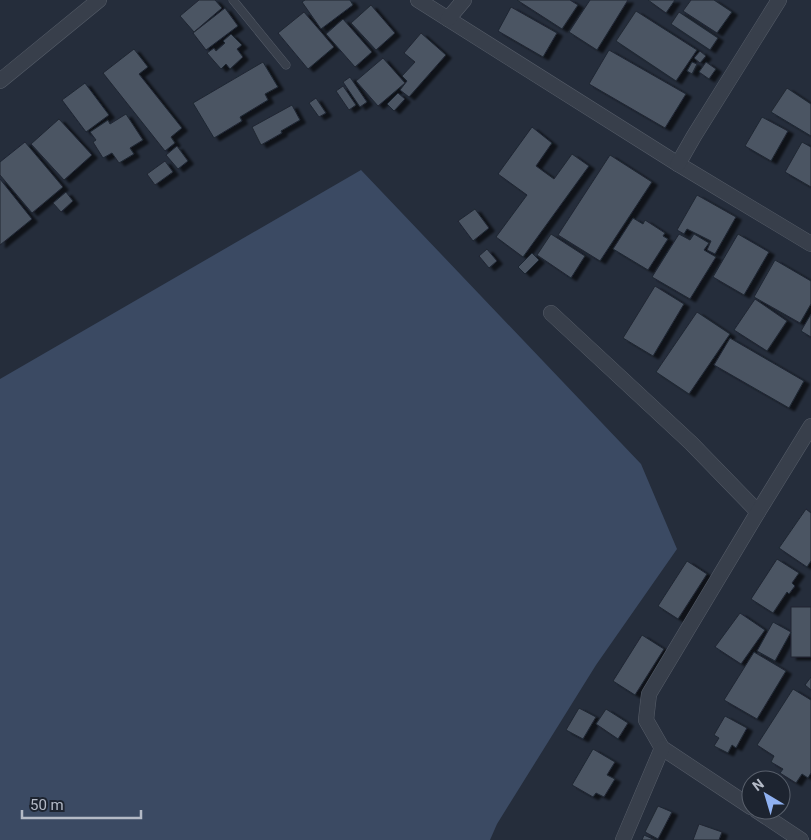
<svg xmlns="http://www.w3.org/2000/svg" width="811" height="840" viewBox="0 0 811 840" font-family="Roboto,sans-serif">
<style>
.water{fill:#3b4a63}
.building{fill:#4b5463;stroke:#1f2632;filter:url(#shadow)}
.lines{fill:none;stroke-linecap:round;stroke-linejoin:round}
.service-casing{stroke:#565d69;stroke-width:9}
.minor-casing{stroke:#565d69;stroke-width:16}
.service{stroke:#383f4b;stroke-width:8}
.minor{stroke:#383f4b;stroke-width:15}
</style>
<defs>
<filter id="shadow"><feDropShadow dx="5.5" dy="3" stdDeviation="1" flood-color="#0009"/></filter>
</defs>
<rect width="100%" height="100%" fill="#252d3b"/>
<!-- water -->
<polygon class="water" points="361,170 641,464 677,549 596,665 497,824 490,840 0,840 0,379"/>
<!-- building -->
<g class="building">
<polygon points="199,0 215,0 222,8 194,32 180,16"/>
<polygon points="305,0 350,0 353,5 321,29 302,2"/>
<polygon points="517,0 570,0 578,5 562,29"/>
<polygon points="590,0 628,0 597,50 569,32"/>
<polygon points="648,0 675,0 666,13"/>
<polygon points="691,0 714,0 732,12 717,33 683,11"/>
<polygon points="371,5 395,33 376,50 351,23"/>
<polygon points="511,7 557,33 543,57 498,31"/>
<polygon points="225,8 238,26 206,50 193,33"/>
<polygon points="636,11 697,50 676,81 616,41"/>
<polygon points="304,12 334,47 308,69 278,33"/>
<polygon points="679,12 718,38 710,50 671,24"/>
<polygon points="343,19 372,52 355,67 326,34"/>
<polygon points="421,33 446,55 409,97 400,90 407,81 402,76 415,62 404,53"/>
<polygon points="231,34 242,45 237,49 243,57 230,69 226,64 221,69 207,53 214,48 216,51 225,43 223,41"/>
<polygon points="134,49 148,67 139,74 182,128 171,137 175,143 165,151 103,73"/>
<polygon points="609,50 686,94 665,128 589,84"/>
<polygon points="700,51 706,56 700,63 694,58"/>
<polygon points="383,58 405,83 378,106 356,81"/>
<polygon points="263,62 278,87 265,94 268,100 240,117 242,121 214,138 193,103"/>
<polygon points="692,62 697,64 692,74 687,71"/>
<polygon points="706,62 716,69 709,79 699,72"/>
<polygon points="350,77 367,102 360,107 343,82"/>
<polygon points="85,83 109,115 86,132 62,100"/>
<polygon points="343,86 356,105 349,110 336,91"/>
<polygon points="787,88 811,104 811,136 771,112"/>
<polygon points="398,93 405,99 394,111 387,104"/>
<polygon points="316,98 326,113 319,117 309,103"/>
<polygon points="292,105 300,120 281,131 282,133 261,145 252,127"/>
<polygon points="126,114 143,140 130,148 134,154 119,163 112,153 103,158 93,142 96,140 90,132 108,120 110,124"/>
<polygon points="762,117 788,131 771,161 745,146"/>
<polygon points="59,119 92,155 64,180 31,144"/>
<polygon points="532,127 552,143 536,166 554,179 572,154 589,166 523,257 496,237 527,195 498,174"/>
<polygon points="25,142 63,187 32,213 0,175 0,162"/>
<polygon points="802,142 811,147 811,187 785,172"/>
<polygon points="177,146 188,161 178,169 166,155"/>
<polygon points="610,155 652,182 600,261 558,235"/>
<polygon points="165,161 173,172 155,185 147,174"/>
<polygon points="0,179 32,219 0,245"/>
<polygon points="66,192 73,201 61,212 53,203"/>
<polygon points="697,195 736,217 715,254 707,250 711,241 687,229 684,234 677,230"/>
<polygon points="475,209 489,228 473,241 458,221"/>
<polygon points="633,218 643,224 645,220 665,233 663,236 668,239 648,270 613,249"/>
<polygon points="551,234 585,256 571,278 537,255"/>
<polygon points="679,234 690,240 694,234 709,243 704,250 716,257 690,299 652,277"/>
<polygon points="738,234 769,252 744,295 713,277"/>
<polygon points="487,249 497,261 489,268 479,256"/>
<polygon points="532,253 539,260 525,274 518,267"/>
<polygon points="775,260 811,281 811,304 800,323 754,297"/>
<polygon points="655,286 684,304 653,356 623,338"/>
<polygon points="755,299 787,321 767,351 734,330"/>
<polygon points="697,312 730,334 689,394 656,372"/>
<polygon points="811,314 811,337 801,331"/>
<polygon points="730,338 804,381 789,408 714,365"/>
<polygon points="806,509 811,513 811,561 807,567 779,548"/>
<polygon points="777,559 799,573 792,583 795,586 789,594 787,592 773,613 751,599"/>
<polygon points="687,561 707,574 678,619 658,606"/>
<rect x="791" y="607" width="20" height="50"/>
<polygon points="740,613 765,630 741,664 715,647"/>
<polygon points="773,622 791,632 775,661 757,651"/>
<polygon points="642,635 664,649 635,695 613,681"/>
<polygon points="754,652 786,671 757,719 724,700"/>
<polygon points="811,677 811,690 805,685"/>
<polygon points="793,689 811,700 811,773 808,778 802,774 796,783 780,773 783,769 771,762 774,756 757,745"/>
<polygon points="579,708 596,717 583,739 566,730"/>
<polygon points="606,709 628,723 618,739 596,724"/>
<polygon points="725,716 747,728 736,748 732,745 728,753 714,746 719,738 714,735"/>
<polygon points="593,749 615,762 607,775 615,779 604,797 596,793 593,797 572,785"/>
<polygon points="658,806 672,812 658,839 645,832"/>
<polygon points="699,824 722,832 719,840 693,840"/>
<polygon points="644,835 655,840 642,840"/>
</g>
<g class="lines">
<!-- service casing -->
<g class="service-casing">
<polyline id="service" points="233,0 286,65"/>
</g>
<!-- minor casing -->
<g class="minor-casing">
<g id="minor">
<polyline points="418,0 678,164 811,244"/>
<polyline points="448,19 464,0"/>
<polyline points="0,81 99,0"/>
<polyline points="678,164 694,136 779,0"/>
<polyline points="551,313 691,443 758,512"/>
<polyline points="751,807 662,748 646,720 649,694 758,512 811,426"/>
<polyline points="756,810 801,840"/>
<polyline points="623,840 662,748"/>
</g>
</g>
<!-- service -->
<use href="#service" class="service"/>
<!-- minor -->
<use href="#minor" class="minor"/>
</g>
<!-- north arrow -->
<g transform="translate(766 795) rotate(322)"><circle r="24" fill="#1d2430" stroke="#59606c"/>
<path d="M0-4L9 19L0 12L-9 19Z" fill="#8fb1f1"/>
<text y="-8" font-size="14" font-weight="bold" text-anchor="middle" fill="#b4bac6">N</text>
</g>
<!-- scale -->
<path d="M22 810v8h119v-8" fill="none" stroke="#b4bac6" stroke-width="2.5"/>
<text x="30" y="810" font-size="15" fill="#b4bac6" stroke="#1d2430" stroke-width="4" paint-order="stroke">50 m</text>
</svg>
